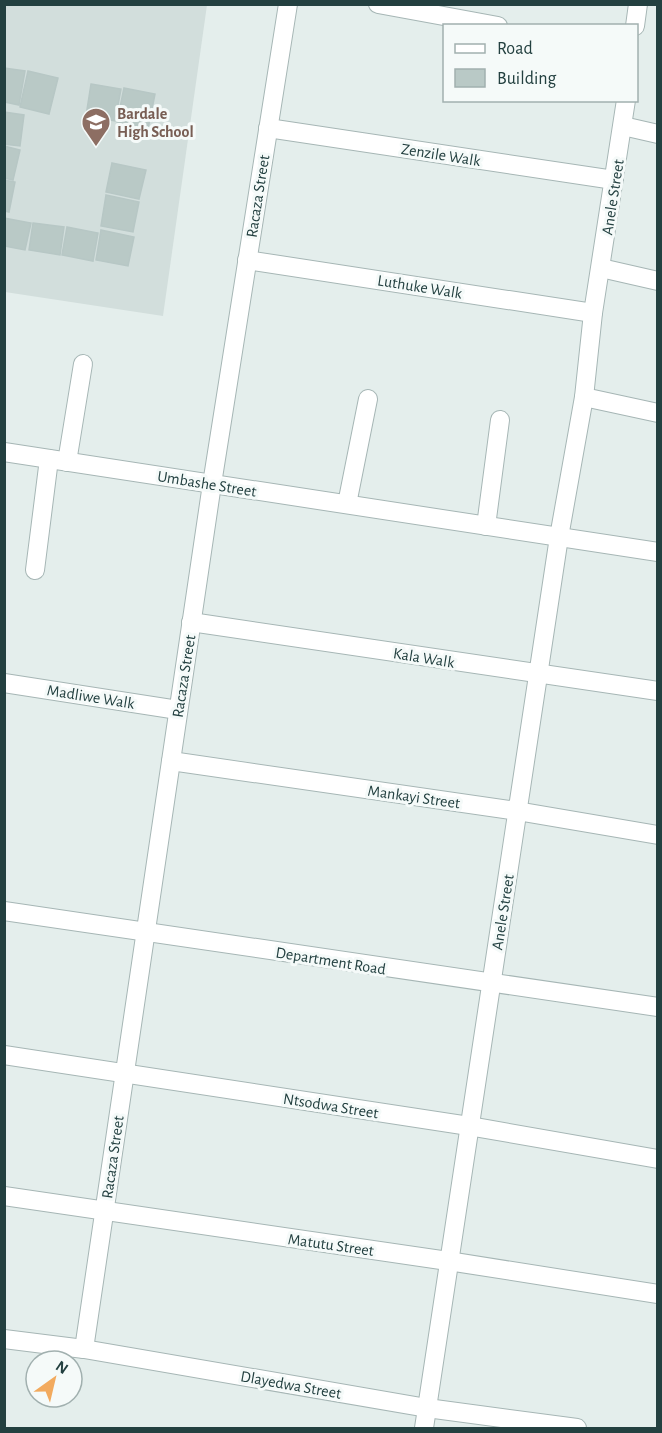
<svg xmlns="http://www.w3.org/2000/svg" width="662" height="1433" viewBox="0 0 662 1433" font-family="'Alegreya Sans',sans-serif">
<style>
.built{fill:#d2dedc}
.building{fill:#b9c9c6;stroke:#b7c7c5;stroke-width:1.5}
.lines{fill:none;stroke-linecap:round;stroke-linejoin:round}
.street-casing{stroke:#a6b6b5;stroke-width:20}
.street{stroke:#fff;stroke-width:18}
.labels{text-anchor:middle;stroke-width:6;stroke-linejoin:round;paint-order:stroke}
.education-label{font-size:16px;font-weight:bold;fill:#785e54;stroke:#f5faf9;text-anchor:start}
.street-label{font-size:16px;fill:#234040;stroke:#f5faf9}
</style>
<rect width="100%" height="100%" fill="#e4eeec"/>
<!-- built -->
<polygon class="built" points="4,5 207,5 163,316 5,292"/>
<!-- building -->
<g class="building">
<polygon points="4,68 25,71 19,105 4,102"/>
<polygon points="28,71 58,78 49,114 20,107"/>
<polygon points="91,84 121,89 115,121 86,116"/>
<polygon points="124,88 155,94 148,129 117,122"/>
<polygon points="4,112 24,115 20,146 4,144"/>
<polygon points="4,146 20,150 13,180 4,178"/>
<polygon points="112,163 146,170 139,199 106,192"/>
<polygon points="4,180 15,182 9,212 4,211"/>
<polygon points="106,195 139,202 133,232 101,226"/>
<polygon points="4,218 31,223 25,250 4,246"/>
<polygon points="33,223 64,227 60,255 29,250"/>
<polygon points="67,227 98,233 93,261 62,255"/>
<polygon points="101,230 134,237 128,266 96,260"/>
</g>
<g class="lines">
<!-- street casing -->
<g class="street-casing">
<g id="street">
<polyline points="378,4 498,26"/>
<polyline points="635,26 638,4"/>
<polyline points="623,126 658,134"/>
<polyline points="268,128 614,180"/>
<polyline points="247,260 593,313"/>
<polyline points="601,268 658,281"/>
<polyline points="584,397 658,413"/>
<polyline points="4,452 658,552"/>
<polyline points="67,462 83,364"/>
<polyline points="347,504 368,399"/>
<polyline points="486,526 500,420"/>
<polyline points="35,570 49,459"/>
<polyline points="191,622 658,691"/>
<polyline points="4,683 178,710"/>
<polyline points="171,761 517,811 658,835"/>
<polyline points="4,911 658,1007"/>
<polyline points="4,1055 469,1126 658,1159"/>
<polyline points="4,1196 448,1261 658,1294"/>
<polyline points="4,1339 84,1349 427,1408 577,1428"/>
<polyline points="84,1349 212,484 288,4"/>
<polyline points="424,1428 559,537 584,397 593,313 626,100"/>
</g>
</g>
<!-- street -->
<use href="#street" class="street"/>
</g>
<!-- icons -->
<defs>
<g id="school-pin" transform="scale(1.5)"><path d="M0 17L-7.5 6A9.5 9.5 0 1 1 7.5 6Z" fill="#8d6e63" stroke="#f5faf9"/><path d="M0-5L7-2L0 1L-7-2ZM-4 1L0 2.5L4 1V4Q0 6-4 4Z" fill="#fff"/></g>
</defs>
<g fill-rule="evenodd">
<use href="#school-pin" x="96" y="122"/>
</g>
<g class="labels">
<!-- education labels -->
<g class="education-label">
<text x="117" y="119">Bardale<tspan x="117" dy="18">High School</tspan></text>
</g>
<!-- street labels -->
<g class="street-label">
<text transform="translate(441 154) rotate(9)" y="6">Zenzile Walk</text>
<text transform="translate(257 196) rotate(-81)" y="6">Racaza Street</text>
<text transform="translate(612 197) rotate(-81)" y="6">Anele Street</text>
<text transform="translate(420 286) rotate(9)" y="6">Luthuke Walk</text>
<text transform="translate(207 483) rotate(9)" y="6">Umbashe Street</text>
<text transform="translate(424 657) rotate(9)" y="6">Kala Walk</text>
<text transform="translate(183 676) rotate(-81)" y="6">Racaza Street</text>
<text transform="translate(91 696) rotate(9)" y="6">Madliwe Walk</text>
<text transform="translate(414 796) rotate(8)" y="6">Mankayi Street</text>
<text transform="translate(502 912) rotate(-81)" y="6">Anele Street</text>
<text transform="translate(331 960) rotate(9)" y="6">Department Road</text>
<text transform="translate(331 1105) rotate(9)" y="6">Ntsodwa Street</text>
<text transform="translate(112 1157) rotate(-82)" y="6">Racaza Street</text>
<text transform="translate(331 1244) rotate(8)" y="6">Matutu Street</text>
<text transform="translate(291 1384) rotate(10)" y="6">Dlayedwa Street</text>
</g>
</g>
<!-- border -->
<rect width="662" height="1433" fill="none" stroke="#234040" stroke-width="12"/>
<!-- legend -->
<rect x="443" y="24" width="195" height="78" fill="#f5faf9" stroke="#a1b0af" stroke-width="1.5"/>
<rect x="455" y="44" width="30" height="9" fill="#ffffff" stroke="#a1b0af" stroke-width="1.5"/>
<text x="497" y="54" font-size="18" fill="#234040">Road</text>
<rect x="455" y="69" width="30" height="18" fill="#b9c9c6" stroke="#a1b0af" stroke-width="1.5"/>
<text x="497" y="84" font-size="18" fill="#234040">Building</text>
<!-- north arrow -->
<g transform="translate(54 1379) rotate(34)"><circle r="28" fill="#f5faf9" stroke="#a1b0af" stroke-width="1.5"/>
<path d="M0-4.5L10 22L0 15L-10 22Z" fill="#f2aa5e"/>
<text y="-9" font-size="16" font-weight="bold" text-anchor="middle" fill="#234040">N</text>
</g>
</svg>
